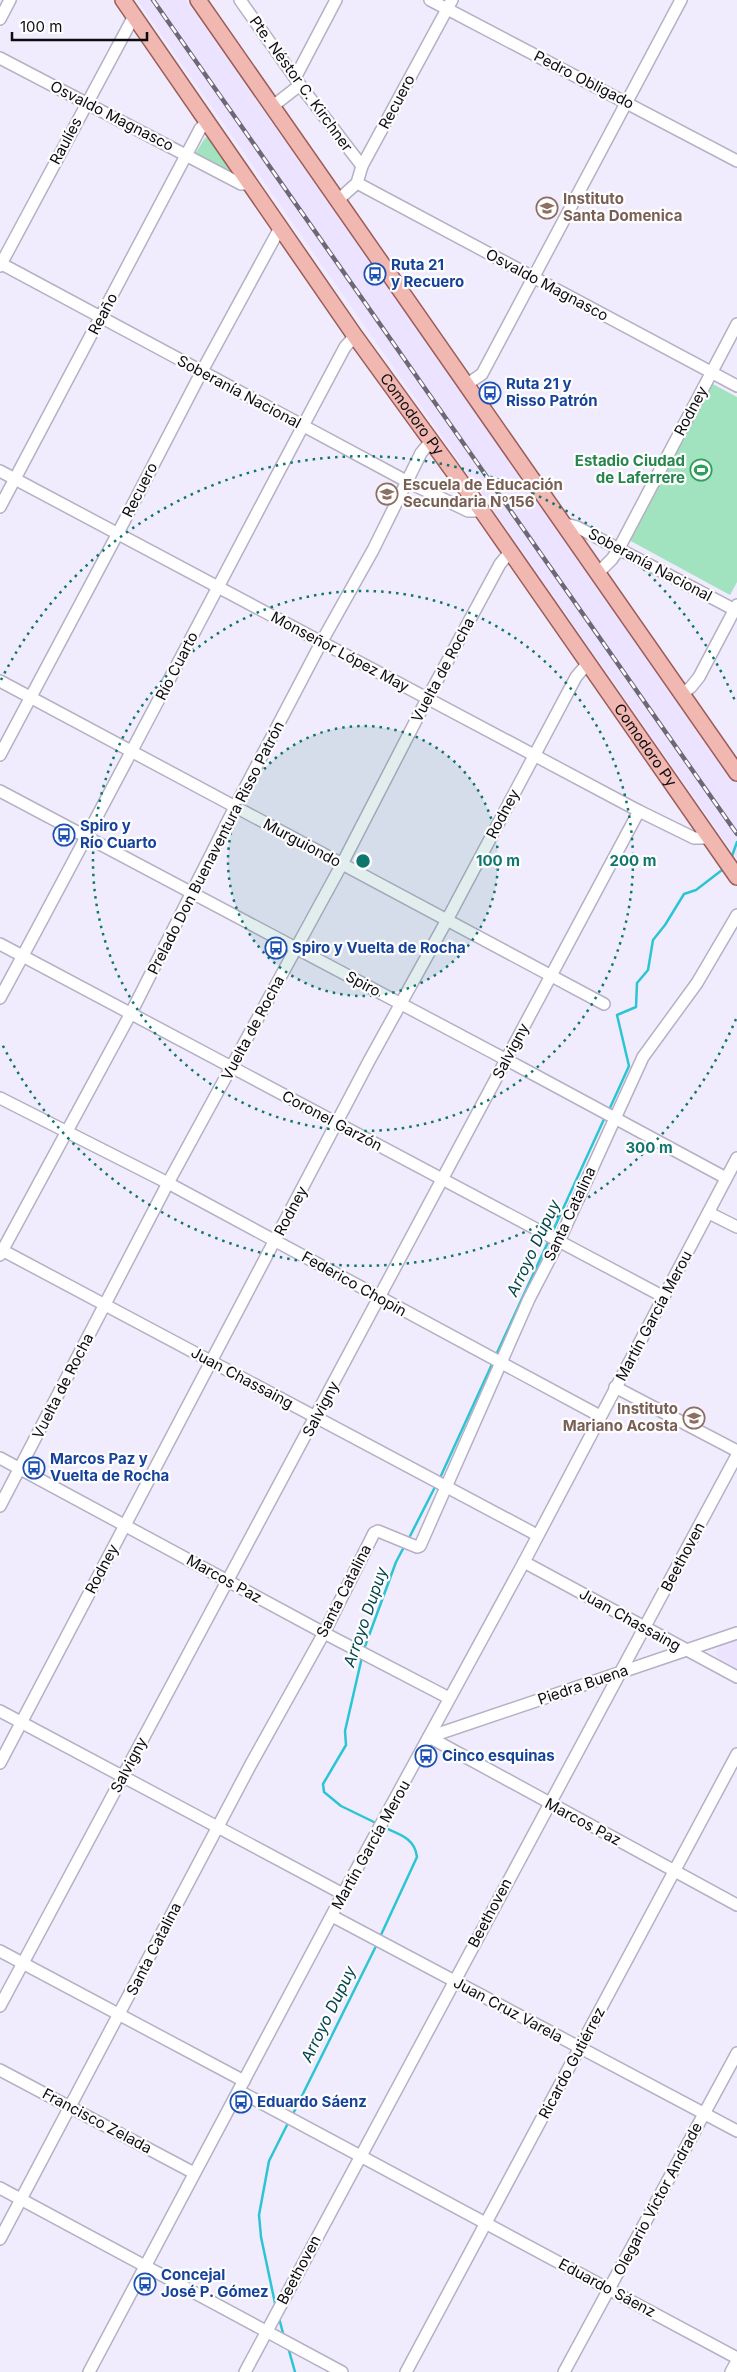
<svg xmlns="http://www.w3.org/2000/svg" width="737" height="2372" viewBox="0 0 737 2372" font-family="Inter,sans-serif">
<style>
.built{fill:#ebe3ff}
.green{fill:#a0e3be}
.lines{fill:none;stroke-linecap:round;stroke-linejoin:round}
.stream{stroke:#2bc5d3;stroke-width:2.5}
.minor-casing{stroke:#b6b0c4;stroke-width:14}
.major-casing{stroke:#9b5d58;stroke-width:18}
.minor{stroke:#fff;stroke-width:11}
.major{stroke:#f1b8b1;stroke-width:15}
.rail-casing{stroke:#6c6974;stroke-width:4.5}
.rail{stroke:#fdfdfd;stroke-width:2.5;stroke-dasharray:8;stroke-linecap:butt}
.ring{fill:none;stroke:#0f766e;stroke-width:2.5;stroke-dasharray:2.5 5}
.labels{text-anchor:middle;stroke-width:4.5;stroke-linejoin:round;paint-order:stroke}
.street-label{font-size:15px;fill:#0d0b12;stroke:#fdfdfd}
.education-label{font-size:15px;font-weight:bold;fill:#785e54;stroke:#fdfdfd;text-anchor:start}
.transit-label{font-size:15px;font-weight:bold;fill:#164399;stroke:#fdfdfd;text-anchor:start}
.leisure-label{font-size:15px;font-weight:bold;fill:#27864d;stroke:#fdfdfd;text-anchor:end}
.water-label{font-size:16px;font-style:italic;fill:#03464c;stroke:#fdfdfd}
.centre{fill:#0f766e;stroke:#fdfdfd;stroke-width:2.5}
.ring-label{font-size:15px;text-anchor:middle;font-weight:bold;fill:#0f766e;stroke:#fdfdfd;stroke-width:4.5;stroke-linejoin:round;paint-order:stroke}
</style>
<rect width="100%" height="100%" fill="#f1ecfd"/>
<!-- built -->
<g class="built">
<polygon points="137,0 186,0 737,783 737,859"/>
<polygon points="737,1640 737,1671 720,1661 716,1652 719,1646"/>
</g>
<!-- green -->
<g class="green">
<polygon points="209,137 239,179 195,154 205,138"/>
<polygon points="711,383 737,397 737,582 730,595 627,539"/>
</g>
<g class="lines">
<!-- stream -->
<g class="stream">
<polyline points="732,856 737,842"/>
<polyline points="609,1110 629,1066 617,1015 636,1007 637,983 648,970 653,940 665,925 684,894 696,890 722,870"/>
<polyline points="551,1235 605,1117"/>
<polyline points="496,1355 549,1240"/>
<polyline points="439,1480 493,1362"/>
<polyline points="408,1540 436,1485"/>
<polyline points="364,1649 396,1562 405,1545"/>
<polyline points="362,1657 345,1731 346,1745 323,1784 324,1792 341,1806 378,1824"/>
<path d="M 380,1937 L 417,1857 C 415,1838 399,1834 383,1827"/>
<polyline points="292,2116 377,1944"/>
<polyline points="276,2308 261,2237 259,2215 269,2161 289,2121"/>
<polyline points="279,2318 284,2337"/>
<polyline points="288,2347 295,2372"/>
</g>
<!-- minor casing -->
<g class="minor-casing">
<g id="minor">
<polyline points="240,0 300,85 362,166"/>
<polyline points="430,0 737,161"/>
<polyline points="0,19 10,0"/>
<polyline points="0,58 241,184 251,184"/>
<polyline points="295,78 336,0"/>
<polyline points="273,106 300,85"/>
<polyline points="357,183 737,386"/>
<polyline points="338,200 357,183 362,166 452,0"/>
<polyline points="0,263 408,482 468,511 482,511"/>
<polyline points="0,266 134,16"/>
<polyline points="466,385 482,374 681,0"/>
<polyline points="0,471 639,811 694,838 710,838"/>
<polyline points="0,507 200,129 207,122"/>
<polyline points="562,523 577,527 737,611"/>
<polyline points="597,574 612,559 618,550 737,324"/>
<polyline points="0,681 604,1004"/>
<polyline points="682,694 691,687 699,677 737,605"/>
<polyline points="0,755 118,533 202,371 281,226"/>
<polyline points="0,791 520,1067 726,1178"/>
<polyline points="0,944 664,1297"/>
<path d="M 0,998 C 117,782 229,564 345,347 L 355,336"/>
<polyline points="0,1098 168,1183 600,1416"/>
<polyline points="709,1213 737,1227"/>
<polyline points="0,1249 537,1535"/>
<polyline points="0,1255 131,1013 235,807 322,641 373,550 421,453 431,441"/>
<polyline points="615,1387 737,1451"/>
<polyline points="0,1458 324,1633 449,1698"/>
<polyline points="0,1506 168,1183 342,864 427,699 500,564 510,552"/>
<polyline points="524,1562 737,1677"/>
<polyline points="0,1711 343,1894"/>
<polyline points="429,1737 737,1905"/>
<polyline points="429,1737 737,1633"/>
<polyline points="0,1763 369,1061 447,920 576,677 588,663"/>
<polyline points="332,1916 737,2131"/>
<polyline points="0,1951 244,2081"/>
<path d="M 0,2006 C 211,1607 429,1210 639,811"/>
<polyline points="0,2070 194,2173"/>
<polyline points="239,2091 737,2358"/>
<polyline points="0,2188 342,2372"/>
<polyline points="0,2239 251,1764 324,1633 374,1533 378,1531 417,1547 420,1546 529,1299 559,1241 643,1057 697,983 737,915"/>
<polyline points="89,2372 343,1894 524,1562 737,1158"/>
<polyline points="245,2372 737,1455"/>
<polyline points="406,2372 737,1754"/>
<polyline points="564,2372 737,2053"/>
<polyline points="731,2372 737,2361"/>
</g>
</g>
<!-- major casing -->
<g class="major-casing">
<g id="major">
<path id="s1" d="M 123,0 L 355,336 L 482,511 L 737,877"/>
<polyline points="198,0 737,773"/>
</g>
</g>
<!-- minor -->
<use href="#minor" class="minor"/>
<!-- major -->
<use href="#major" class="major"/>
<!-- rail casing -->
<g class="rail-casing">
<polyline id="rail" points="153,0 737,834"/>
</g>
<!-- rail -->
<use href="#rail" class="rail"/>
</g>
<!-- distance rings -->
<circle cx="363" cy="861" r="135" fill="#0f766e" fill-opacity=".12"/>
<g class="ring">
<circle cx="363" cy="861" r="135"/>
<circle cx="363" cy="861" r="270"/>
<path d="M736 1019A405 405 0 0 1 1 1042M1 680A405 405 0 0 1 736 703"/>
</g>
<!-- icons -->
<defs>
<g id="school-ring" transform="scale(1.125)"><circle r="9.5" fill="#fdfdfd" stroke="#8d6e63" stroke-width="1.5"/><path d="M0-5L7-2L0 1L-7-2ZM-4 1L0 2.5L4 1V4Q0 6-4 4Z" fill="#8d6e63"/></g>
<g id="bus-ring" transform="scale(1.125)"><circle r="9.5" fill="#fdfdfd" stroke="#1a4fb4" stroke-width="1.5"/><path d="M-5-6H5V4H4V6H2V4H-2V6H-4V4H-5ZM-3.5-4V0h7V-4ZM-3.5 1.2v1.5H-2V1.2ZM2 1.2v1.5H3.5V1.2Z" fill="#1a4fb4"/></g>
<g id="stadium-ring" transform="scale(1.125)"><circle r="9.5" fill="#fdfdfd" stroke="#2e9e5b" stroke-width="1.5"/><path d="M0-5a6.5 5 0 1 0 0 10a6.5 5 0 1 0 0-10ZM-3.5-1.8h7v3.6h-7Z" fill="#2e9e5b"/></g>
</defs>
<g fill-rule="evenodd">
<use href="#school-ring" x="547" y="208"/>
<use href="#bus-ring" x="375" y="274"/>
<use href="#bus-ring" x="490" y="393"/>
<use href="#stadium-ring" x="701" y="470"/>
<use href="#school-ring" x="387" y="494"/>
<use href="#bus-ring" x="64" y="835"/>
<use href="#bus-ring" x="276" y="948"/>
<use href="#school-ring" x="694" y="1418"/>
<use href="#bus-ring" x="34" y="1468"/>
<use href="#bus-ring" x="426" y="1756"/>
<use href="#bus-ring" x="241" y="2102"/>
<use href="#bus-ring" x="145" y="2284"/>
</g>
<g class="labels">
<!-- street labels -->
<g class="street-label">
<text transform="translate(584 80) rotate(27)" y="5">Pedro Obligado</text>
<text transform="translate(301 84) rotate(54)" y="5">Pte. Néstor C. Kirchner</text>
<text transform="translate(397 102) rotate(-62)" y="5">Recuero</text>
<text transform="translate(112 116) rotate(27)" y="5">Osvaldo Magnasco</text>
<text transform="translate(66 141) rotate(-62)" y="5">Raulíes</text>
<text transform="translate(547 285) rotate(28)" y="5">Osvaldo Magnasco</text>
<text transform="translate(103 314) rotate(-62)" y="5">Reaño</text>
<text transform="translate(239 392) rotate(28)" y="5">Soberanía Nacional</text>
<text transform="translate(691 411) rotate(-62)" y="5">Rodney</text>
<text dy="5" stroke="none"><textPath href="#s1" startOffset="505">Comodoro Py</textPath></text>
<text transform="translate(140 490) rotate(-63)" y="5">Recuero</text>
<text transform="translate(650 565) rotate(28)" y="5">Soberanía Nacional</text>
<text transform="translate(340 652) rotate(28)" y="5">Monseñor López May</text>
<text transform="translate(177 666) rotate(-63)" y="5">Río Cuarto</text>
<text transform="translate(443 670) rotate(-62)" y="5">Vuelta de Rocha</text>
<text dy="5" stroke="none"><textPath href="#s1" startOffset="910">Comodoro Py</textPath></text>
<text transform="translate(503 814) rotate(-62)" y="5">Rodney</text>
<text transform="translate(302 843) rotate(28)" y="5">Murguiondo</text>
<text transform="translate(216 848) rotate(-63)" y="5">Prelado Don Buenaventura Risso Patrón</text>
<text transform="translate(363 984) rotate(28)" y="5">Spiro</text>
<text transform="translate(253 1028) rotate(-62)" y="5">Vuelta de Rocha</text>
<text transform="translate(511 1051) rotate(-62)" y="5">Salvigny</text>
<text transform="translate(332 1121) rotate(28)" y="5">Coronel Garzón</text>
<text transform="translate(291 1211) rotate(-62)" y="5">Rodney</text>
<text transform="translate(570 1214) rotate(-65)" y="5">Santa Catalina</text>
<text transform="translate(354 1284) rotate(29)" y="5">Federico Chopin</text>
<text transform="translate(654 1316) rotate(-62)" y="5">Martín García Merou</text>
<text transform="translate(242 1378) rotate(28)" y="5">Juan Chassaing</text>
<text transform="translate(63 1386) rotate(-63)" y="5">Vuelta de Rocha</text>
<text transform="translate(321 1409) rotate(-62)" y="5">Salvigny</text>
<text transform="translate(683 1557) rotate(-62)" y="5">Beethoven</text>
<text transform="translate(102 1569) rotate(-62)" y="5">Rodney</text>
<text transform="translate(224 1579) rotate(29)" y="5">Marcos Paz</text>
<text transform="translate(344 1591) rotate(-63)" y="5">Santa Catalina</text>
<text transform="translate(630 1620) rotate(29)" y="5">Juan Chassaing</text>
<text transform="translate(583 1685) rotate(-19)" y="5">Piedra Buena</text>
<text transform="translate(129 1765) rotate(-62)" y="5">Salvigny</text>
<text transform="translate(583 1822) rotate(28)" y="5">Marcos Paz</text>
<text transform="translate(371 1845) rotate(-61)" y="5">Martín García Merou</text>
<text transform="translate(490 1913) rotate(-62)" y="5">Beethoven</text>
<text transform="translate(154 1949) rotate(-63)" y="5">Santa Catalina</text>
<text transform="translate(508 2010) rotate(28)" y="5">Juan Cruz Varela</text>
<text transform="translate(572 2063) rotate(-62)" y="5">Ricardo Gutiérrez</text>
<text transform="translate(97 2121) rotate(28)" y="5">Francisco Zelada</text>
<text transform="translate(658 2199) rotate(-62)" y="5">Olegario Victor Andrade</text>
<text transform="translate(299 2270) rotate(-62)" y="5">Beethoven</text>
<text transform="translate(607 2288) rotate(28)" y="5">Eduardo Sáenz</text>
</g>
<!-- education labels -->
<g class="education-label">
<text x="563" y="204">Instituto<tspan x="563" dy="17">Santa Domenica</tspan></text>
<text x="403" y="490">Escuela de Educación<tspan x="403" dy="17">Secundaria Nº156</tspan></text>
<text x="678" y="1414" text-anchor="end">Instituto<tspan x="678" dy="17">Mariano Acosta</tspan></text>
</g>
<!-- transit labels -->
<g class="transit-label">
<text x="391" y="270">Ruta 21<tspan x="391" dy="17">y Recuero</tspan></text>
<text x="506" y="389">Ruta 21 y<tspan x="506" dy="17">Risso Patrón</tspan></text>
<text x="80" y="831">Spiro y<tspan x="80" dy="17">Río Cuarto</tspan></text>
<text x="292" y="953">Spiro y Vuelta de Rocha</text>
<text x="50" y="1464">Marcos Paz y<tspan x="50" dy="17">Vuelta de Rocha</tspan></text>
<text x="442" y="1761">Cinco esquinas</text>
<text x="257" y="2107">Eduardo Sáenz</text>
<text x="161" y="2280">Concejal<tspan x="161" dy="17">José P. Gómez</tspan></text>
</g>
<!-- leisure labels -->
<g class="leisure-label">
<text x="685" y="466">Estadio Ciudad<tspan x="685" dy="17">de Laferrere</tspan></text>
</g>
<!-- water labels -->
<g class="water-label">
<text transform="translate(533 1248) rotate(-65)" y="6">Arroyo Dupuy</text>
<text transform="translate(365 1617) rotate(-71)" y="6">Arroyo Dupuy</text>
<text transform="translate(328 2014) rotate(-64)" y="6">Arroyo Dupuy</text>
</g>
</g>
<circle cx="363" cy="861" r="8" class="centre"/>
<g class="ring-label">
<text x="498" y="866">100 m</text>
<text x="633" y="866">200 m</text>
<text x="649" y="1153">300 m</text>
</g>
<!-- scale -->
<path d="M12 32v8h135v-8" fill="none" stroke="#0d0b12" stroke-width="2.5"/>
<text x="20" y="32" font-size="15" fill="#0d0b12" stroke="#fdfdfd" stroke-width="4" paint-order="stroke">100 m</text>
</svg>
